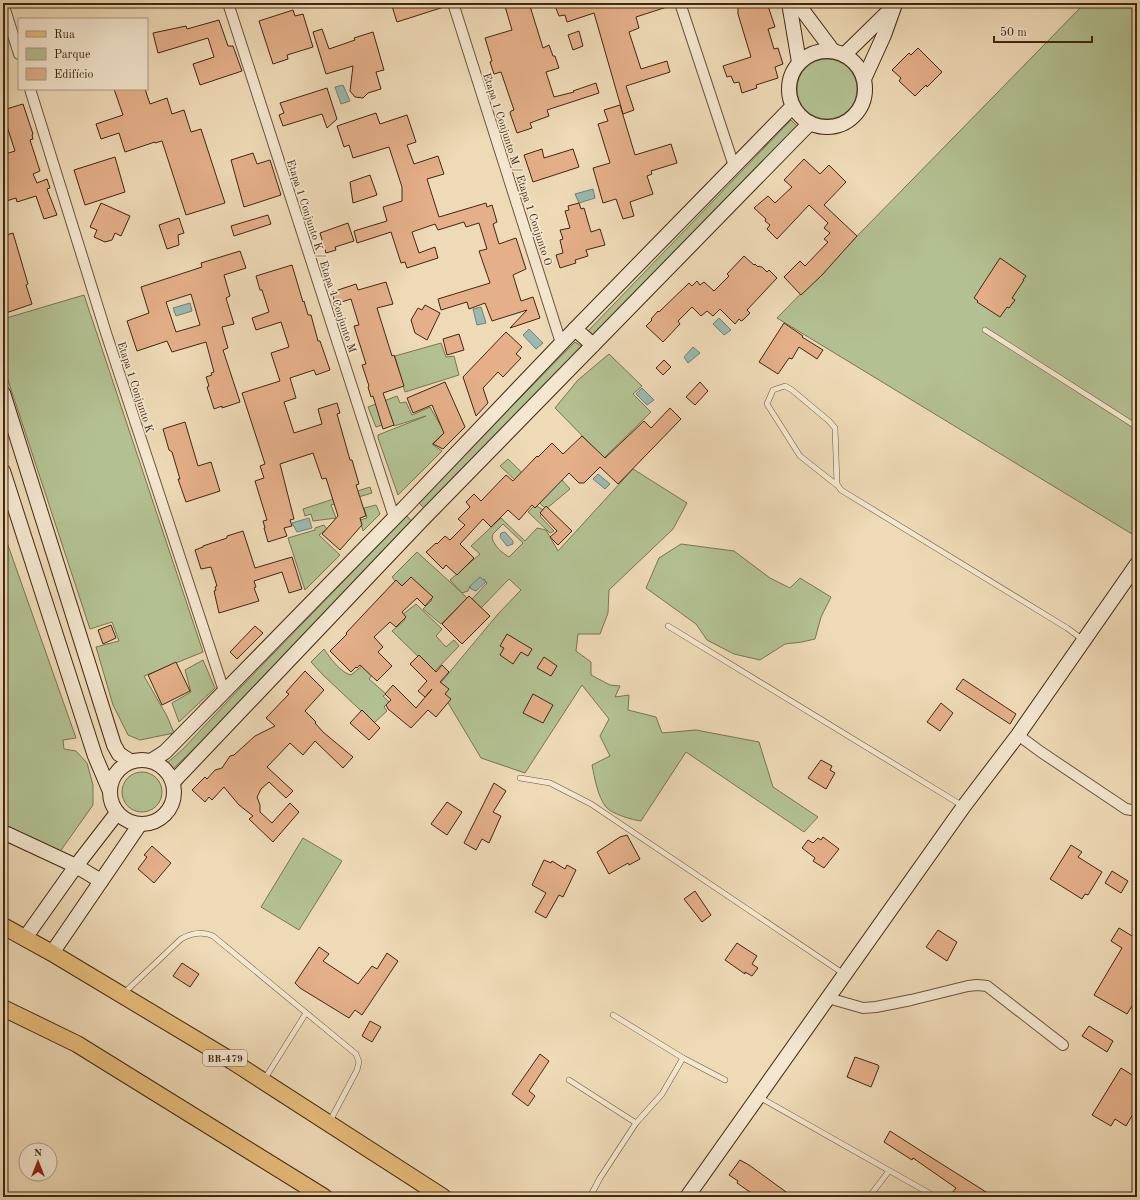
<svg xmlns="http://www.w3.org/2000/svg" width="1140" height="1200" viewBox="0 0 1140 1200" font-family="'Old Standard TT',serif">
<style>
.green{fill:#b3c192;stroke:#7a7452;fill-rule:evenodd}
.water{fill:#99bab1;stroke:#767f71}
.building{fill:#e4af89;stroke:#422711;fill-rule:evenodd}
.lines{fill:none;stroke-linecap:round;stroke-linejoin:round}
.lane-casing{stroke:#6d543a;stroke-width:6}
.street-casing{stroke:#6d543a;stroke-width:12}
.secondary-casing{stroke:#422711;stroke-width:16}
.primary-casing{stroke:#422711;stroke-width:18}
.lane{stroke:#f4e7d0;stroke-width:5}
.street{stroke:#f4e7d0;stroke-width:10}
.secondary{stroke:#f4e7d0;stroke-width:14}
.primary{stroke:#e7bd7b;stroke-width:16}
.labels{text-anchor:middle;stroke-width:3.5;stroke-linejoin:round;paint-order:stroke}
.shield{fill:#f4e7d0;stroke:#77614a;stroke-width:1}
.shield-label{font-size:10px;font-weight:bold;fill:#422711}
.street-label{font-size:11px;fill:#422711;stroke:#f4e7d0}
</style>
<rect width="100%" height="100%" fill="#eedab6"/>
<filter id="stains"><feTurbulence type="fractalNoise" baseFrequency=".005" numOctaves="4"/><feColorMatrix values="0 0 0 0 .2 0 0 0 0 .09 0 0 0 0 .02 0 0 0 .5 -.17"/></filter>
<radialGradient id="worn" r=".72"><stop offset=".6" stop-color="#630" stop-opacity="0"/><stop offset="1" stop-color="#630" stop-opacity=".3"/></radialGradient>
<!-- green -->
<g class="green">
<polygon points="1085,3 1137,3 1137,537 777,318"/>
<circle cx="827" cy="89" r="30"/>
<polygon points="791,120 797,126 593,335 588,331"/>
<polygon points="84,295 203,652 144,676 167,716 174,733 140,740 128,735 113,705 96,647 119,641 112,622 90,629 3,365 3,319"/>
<polygon points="575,342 581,346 581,349 425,509 419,503 452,467"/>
<polygon points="441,343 446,357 454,356 459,375 405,392 395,356"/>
<polygon points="609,354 642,386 633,394 651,412 604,458 555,408 578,380"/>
<polygon points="397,396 400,403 406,402 412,415 430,407 441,426 456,422 432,444 442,451 398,495 378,438 378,435 426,416 394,426 392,422 376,427 368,407"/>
<polygon points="508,459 538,488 562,480 570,489 546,509 500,466"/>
<path d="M 633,469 L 687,503 L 673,529 L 609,590 L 608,613 L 600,634 L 578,634 L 576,651 L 591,662 L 591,675 L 610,685 L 620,686 L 615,697 L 629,695 L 628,710 L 656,717 L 662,733 L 696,730 L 759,742 L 773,787 L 818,817 L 804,832 L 686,752 L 641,821 C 632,820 612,814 606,807 C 597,795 595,779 592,765 L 610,756 L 600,736 L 609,719 L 582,685 L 525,773 L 481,758 L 438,686 L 498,614 L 521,590 L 509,579 L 480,609 L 471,600 L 487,583 L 484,579 L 470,586 L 468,591 L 462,593 L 467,598 L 441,624 L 423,609 L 432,600 L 410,579 L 400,587 L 392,577 L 417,552 L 462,593 L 450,580 L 480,554 L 471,546 L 501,518 L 525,541 L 537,528 L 546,530 L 558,551 ZM 503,524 L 523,543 L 509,557 C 501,552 495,547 492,538 L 493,534 Z"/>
<polygon points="370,487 372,493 331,505 336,518 313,521 311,514 305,516 303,509"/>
<polygon points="376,505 380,514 363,531 360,520 367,518 364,508"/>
<polygon points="535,505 545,511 540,516 554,531 550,533 528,512"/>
<polygon points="407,516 413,523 201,742 173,769 167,763 183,749 241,687"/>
<polygon points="324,525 327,529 319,535 340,555 305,590 288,538 315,530 315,528"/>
<polygon points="3,531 76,738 63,740 64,749 76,751 87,763 93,785 93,805 59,853 3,825"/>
<polygon points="681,544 734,551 770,578 790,588 800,578 831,597 821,617 815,639 802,642 785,644 760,660 734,654 707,640 696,624 646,588 659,558"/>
<polygon points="416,604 442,629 436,636 446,647 454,640 459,646 434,672 392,631 405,620 402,615"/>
<path d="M 324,649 C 330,658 341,673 351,675 L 364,664 L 375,672 L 369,679 L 386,694 L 383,696 L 389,702 L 384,707 L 387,711 L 374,723 L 323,675 L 311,662 Z"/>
<polygon points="203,660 215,688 179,722 172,703 191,692 185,670"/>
<circle cx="142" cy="792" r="20"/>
<polygon points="303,838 342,861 299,930 261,907"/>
</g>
<!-- water -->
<g class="water">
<polygon points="343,85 350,101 341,104 335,87"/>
<polygon points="593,189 595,198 579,203 575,194"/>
<polygon points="190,303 192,311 176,316 173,308"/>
<polygon points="481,307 486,323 477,325 473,309"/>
<polygon points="719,318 731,330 724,335 713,324"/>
<polygon points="529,329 543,343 536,349 523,335"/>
<polygon points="693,347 700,353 688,363 684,357"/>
<polygon points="642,388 654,400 647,405 636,394"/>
<polygon points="598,474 610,484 605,489 593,479"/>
<polygon points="309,518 312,528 297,532 292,523"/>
<polygon points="505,532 513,541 513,544 507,546 500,537 501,533"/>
<polygon points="480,577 486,582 476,591 471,589 470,586"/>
</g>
<!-- building -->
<g class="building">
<polygon points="391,3 447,3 447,6 397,22"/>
<polygon points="504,3 529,3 543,48 549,45 553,56 555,56 559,68 546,72 554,97 574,92 573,91 596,83 599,93 547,110 549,116 530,123 532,128 517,133 510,113 511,111 514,110 501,72 494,74 490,62 492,61 485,38 512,30"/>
<polygon points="554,3 673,3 673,5 636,17 639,28 629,32 641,69 667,61 670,72 626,86 634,110 623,114 594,13 567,22 565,15 559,16"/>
<polygon points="738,3 767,3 775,27 768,29 774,49 778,48 783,64 775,67 778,78 756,85 757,88 742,93 739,82 734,83 731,76 727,77 723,66 751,57 738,14"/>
<polygon points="293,10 295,16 303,14 313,47 287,55 288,59 273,64 259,21"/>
<polygon points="219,20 228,46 233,46 242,71 200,85 193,64 214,57 208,38 158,53 153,33 186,26 187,29"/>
<polygon points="322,29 329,49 355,40 354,38 373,32 384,70 376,72 381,89 368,93 363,98 355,97 350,91 353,66 326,74 313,32"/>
<polygon points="579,31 583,46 573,50 568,35"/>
<polygon points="918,48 942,72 927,87 926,85 915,96 899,81 901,78 892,70 909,53 911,55"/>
<polygon points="327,88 337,119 327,128 322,114 283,126 279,115 284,113 280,103"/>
<polygon points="114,89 145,89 150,104 167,98 172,114 184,110 191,132 201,129 225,203 186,215 162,141 155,143 155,142 125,152 119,133 101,139 96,124 123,115"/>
<polygon points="23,104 33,134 32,135 33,139 30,140 40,171 33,174 37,183 47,179 50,188 47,189 57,215 44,219 36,196 17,202 16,198 3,202 3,168 7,166 5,155 5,154 15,151 3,114 3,110"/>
<polygon points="620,105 635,155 671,144 677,163 651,171 652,174 647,176 653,194 630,202 634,216 623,219 616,199 603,203 593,168 610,163 598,124 608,121 604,110"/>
<polygon points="376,113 380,124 407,115 416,142 407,145 414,164 438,156 444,174 427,179 439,217 486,203 487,207 492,205 497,222 493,224 499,244 516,238 526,269 513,275 521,301 533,297 540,318 510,328 527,310 492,321 485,303 469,309 467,302 441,310 438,299 490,283 479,251 487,249 479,223 466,227 464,222 438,230 435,224 412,232 419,253 435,247 438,258 407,268 405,262 401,263 391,232 357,243 354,231 387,221 383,207 402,201 402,187 389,147 353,158 349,145 344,147 337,126"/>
<polygon points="542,149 544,158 573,149 579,167 533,182 524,155"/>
<polygon points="253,153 257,164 270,160 281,195 244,207 231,160"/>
<polygon points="115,157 125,192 85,205 74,170"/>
<polygon points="804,159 820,174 829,165 846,182 824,205 857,236 822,275 801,295 784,277 800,261 805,266 828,242 824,239 830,233 824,228 828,223 809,205 777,239 767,229 770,225 765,221 766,219 754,208 768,196 775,203 792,187 784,180"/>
<polygon points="370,175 377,195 353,203 350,182"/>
<polygon points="101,203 130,216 121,236 115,233 112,240 105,242 94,237 97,230 90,227"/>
<polygon points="579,203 581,209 584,208 591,232 600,229 605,245 586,250 588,256 575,260 576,263 560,268 556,255 563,253 560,240 563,239 560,230 570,228 565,211 569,210 568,206"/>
<polygon points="268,215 271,224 234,236 231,226"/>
<polygon points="179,218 184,233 178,235 179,245 167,249 159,225"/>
<polygon points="348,223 354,241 335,247 336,250 326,253 320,233"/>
<polygon points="13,233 28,284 26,285 32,304 3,314 3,236"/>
<path d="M 240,251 L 246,268 L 224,275 L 230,296 L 226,298 L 234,324 L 222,327 L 228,348 L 223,350 L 240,402 L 222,408 L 222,406 L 214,409 L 207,387 L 209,386 L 206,377 L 212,375 L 211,373 L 214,372 L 206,342 L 172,352 L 167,341 L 137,351 L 127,321 L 149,313 L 141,287 L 202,267 L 201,263 ZM 191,294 L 200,325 L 176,332 L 166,302 Z"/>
<polygon points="744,256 754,265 755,264 758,267 759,266 761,267 762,267 767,272 769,270 777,278 747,310 750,313 743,320 741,321 739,319 735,324 720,309 713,316 707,311 701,316 692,307 678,321 680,324 663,342 646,326 652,320 651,319 658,311 659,312 689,283 692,286 697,281 700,285 704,282 714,291 729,276 727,274"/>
<polygon points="1000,258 1026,276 1023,280 1024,280 1012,298 1015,300 1009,308 1007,307 1000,317 977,302 978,301 974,298"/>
<polygon points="292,265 303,302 304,301 308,315 311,315 318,341 320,341 330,370 316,375 314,370 290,378 296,398 284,402 294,433 322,424 318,409 337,403 340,413 337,414 350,460 352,460 359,484 356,485 366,516 360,518 362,525 340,550 322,534 338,516 326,478 322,479 313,453 280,464 294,519 290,520 292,526 284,528 287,536 268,542 264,528 265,528 263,521 267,520 255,481 264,478 260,466 265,464 242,393 280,381 271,353 289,347 281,322 256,330 252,318 269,312 262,290 260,290 256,276"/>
<polygon points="386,282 393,304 377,308 392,356 394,355 404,386 383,393 394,425 383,429 373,396 371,397 368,387 369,386 362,365 366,364 354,326 359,325 351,299 335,304 332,292 356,284 358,290"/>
<polygon points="425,305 440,313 427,340 415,333 411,320 418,308 422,310"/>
<polygon points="784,323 803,336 802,337 823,350 817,359 799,347 792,359 789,358 778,374 759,362"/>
<polygon points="506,332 522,347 516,354 521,358 503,377 498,372 483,388 488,403 476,416 463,377"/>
<polygon points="459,334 464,350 447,355 443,339"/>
<polygon points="664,360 671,367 663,375 656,368"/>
<polygon points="445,382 465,427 443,449 433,444 444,433 432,405 413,413 407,398"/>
<polygon points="700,382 708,391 695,405 686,397"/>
<polygon points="670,408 681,419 618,484 600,467 584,483 579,483 569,473 535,508 532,505 519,520 508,510 491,527 483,519 460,544 474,558 457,575 446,565 443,569 426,552 436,543 437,544 445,536 450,540 465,525 458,519 470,507 466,502 474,494 481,501 506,475 513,481 537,456 538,457 552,443 563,454 582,436 605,458 644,421 651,428"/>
<polygon points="185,422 198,466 211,462 220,491 186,502 178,479 180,479 172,452 169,450 163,429"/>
<polygon points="546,506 572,531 558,545 550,537 557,531 540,513"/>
<polygon points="243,531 255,568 292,557 302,589 289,593 282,572 254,581 256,587 254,588 259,601 219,613 214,591 216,590 215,587 217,586 211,567 201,569 195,550 203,547 203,546 227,538 227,536"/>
<polygon points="411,577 433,597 425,606 417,598 402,612 406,617 396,627 390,622 374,637 383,647 378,652 392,666 377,681 360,665 357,668 356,667 351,672 330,651 347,634 346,633 396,580 402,586"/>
<polygon points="469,596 490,616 462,644 442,624"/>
<polygon points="111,625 116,638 103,644 98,630"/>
<polygon points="255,626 263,633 237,659 230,652"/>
<polygon points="507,634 532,649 528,656 521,652 513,664 500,655 504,648 500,646"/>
<polygon points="419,655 436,672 442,665 449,672 440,682 449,689 445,694 451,699 436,717 428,710 411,728 388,709 386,705 391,700 385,694 393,685 416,708 432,689 425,697 418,691 427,681 410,664"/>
<polygon points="544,657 557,666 551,676 537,668"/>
<polygon points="176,662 190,691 162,705 148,675"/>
<polygon points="305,671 324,690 305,711 316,722 315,723 323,732 353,757 343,768 315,741 303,755 290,743 267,767 293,791 286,798 269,782 261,789 257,797 260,805 260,812 272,823 290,803 299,812 273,842 249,819 253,816 239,805 224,787 212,800 209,797 205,802 192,790 205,777 207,779 215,770 222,768 230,756 234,755 255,736 275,726 266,718 289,694 286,692"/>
<polygon points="963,679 1016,714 1010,724 956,689"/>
<polygon points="533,694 553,705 543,723 523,713"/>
<polygon points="941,703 953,713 940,731 927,722"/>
<polygon points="362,710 380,728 369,740 350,723"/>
<polygon points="821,760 832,766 830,770 835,773 826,789 808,778"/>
<polygon points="494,783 506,791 493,812 501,816 489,843 482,839 476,850 464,843"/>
<polygon points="447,802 462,812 447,835 431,824"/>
<polygon points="627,835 640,859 629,865 628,863 609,874 597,852 620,837"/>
<polygon points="823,837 839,849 824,868 813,861 815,858 802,848 808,840 813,843 818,838 821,840"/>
<polygon points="1071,845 1082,852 1078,857 1102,872 1088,895 1085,894 1082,899 1050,879"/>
<polygon points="152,846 171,863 154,883 138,869 147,857 144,855"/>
<polygon points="544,860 551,863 552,861 565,869 567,865 576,870 563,897 559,895 546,918 535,912 546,893 532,885"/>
<polygon points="1112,871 1128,881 1121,893 1105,883"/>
<polygon points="695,891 711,915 702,922 684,899"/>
<polygon points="1119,928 1137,939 1137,998 1127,1014 1094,995 1122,948 1111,941"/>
<polygon points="938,930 957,942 947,961 926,947"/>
<polygon points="737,943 757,956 752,964 758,968 752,976 745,972 745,974 725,960"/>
<polygon points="319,947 329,954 323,961 358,984 372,966 377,969 387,953 398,961 362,1015 355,1010 349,1018 300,988 295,983"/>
<polygon points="182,963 199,974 190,987 173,976"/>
<polygon points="370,1021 381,1027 372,1042 362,1036"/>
<polygon points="1089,1026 1113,1041 1107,1052 1082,1036"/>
<polygon points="540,1054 549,1061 529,1091 535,1096 528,1106 512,1094"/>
<polygon points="855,1057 878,1065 879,1067 871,1087 847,1077"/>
<polygon points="1121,1068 1137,1078 1137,1107 1126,1126 1115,1119 1111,1126 1092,1115"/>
<polygon points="890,1131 918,1149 994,1197 949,1197 956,1188 913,1158 912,1160 884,1142"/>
<polygon points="740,1160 749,1165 793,1197 757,1197 737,1183 738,1181 729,1175"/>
</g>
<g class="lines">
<!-- lane casing -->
<g class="lane-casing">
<g id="lane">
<polyline points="985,330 1137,427"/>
<polyline points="838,486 800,456 767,404 773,390 785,386 792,390 829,421 835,428 837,484 841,490 1067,628 1082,639"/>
<polyline points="668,626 963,806"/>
<polyline points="520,778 550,783 591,804 844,974"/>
<path d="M 124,993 L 181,939 C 192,933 202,931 213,936 L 356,1054 L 359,1062 L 357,1070 L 330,1121"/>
<polyline points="613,1015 683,1058"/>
<polyline points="264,1080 306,1013"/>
<polyline points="569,1080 636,1123"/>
<polyline points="759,1097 936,1197"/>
<polyline points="590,1197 600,1178 636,1123 662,1094 683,1058 725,1080"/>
<polyline points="869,1197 889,1171"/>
</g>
</g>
<!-- street casing -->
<g class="street-casing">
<g id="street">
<polyline points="3,3 19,54"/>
<polyline points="228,3 394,517"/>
<polyline points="453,3 561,343"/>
<polyline points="680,3 734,166"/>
<polyline points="30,89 106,333 224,691"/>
<polyline points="1018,735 1041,752 1126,809 1137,811"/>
<polyline points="828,998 863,1008 876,1007 911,1000 968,986 977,985 987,986 1063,1045"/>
</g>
</g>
<!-- secondary casing -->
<g class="secondary-casing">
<g id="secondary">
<polyline points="789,3 799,62"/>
<polyline points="797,3 833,51"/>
<circle cx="827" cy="89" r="38"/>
<polyline points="844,55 891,9"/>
<polyline points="864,79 884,35 894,7"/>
<polyline points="575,329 593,345"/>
<polyline points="3,393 114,745 119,754 130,761"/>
<polyline points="3,471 95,756 109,789"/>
<circle cx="142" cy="792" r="32"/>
<polyline points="151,761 165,752 408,504 575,329 793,106"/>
<polyline points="173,782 423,519 810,123"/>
<polyline points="3,832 76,866 101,881"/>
<polyline points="25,938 76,866 117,813"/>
<polyline points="52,953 140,824"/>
<polyline points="687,1197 964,806 1018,735 1137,564"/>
</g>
</g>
<!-- primary casing -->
<g class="primary-casing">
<g id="primary">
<polyline points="3,926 52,953 232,1061 443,1197"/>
<polyline points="3,1008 77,1044 324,1197"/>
</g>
</g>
<!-- lane -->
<use href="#lane" class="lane"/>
<!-- street -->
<use href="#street" class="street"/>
<!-- secondary -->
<use href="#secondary" class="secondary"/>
<!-- primary -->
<use href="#primary" class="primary"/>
</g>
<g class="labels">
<!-- shield labels -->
<rect class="shield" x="203" y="1050" width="44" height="16" rx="3"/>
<g class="shield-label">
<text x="225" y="1062">BR-479</text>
</g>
<!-- street labels -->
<g class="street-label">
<text transform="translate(518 169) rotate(72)" y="4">Etapa 1 Conjunto M / Etapa 1 Conjunto O</text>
<text transform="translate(322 256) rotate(72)" y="4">Etapa 1 Conjunto K / Etapa 1 Conjunto M</text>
<text transform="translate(136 387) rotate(72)" y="4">Etapa 1 Conjunto K</text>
</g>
</g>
<!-- margin -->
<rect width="1140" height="1200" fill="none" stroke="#eedab6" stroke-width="16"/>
<rect x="4" y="4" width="1132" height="1192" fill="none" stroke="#422711" stroke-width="2"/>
<rect x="8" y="8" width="1124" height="1184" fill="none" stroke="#422711"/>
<!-- legend -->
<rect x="18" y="18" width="130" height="72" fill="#f4e7d0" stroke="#ad9a84"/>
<rect x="26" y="31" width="20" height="6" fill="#e7bd7b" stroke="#ad9a84"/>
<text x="54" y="38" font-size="12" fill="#422711">Rua</text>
<rect x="26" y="48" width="20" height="12" fill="#b3c192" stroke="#ad9a84"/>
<text x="54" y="58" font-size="12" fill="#422711">Parque</text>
<rect x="26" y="68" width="20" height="12" fill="#e4af89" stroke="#ad9a84"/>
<text x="54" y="78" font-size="12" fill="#422711">Edifício</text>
<!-- north arrow -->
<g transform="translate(38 1162)"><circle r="19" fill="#f4e7d0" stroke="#ad9a84"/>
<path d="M0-3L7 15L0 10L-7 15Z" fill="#8f2418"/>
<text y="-6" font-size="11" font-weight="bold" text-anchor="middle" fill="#422711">N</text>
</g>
<!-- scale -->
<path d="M994 36v6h98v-6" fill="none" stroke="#422711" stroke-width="2"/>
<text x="1000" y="36" font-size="12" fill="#422711" stroke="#f4e7d0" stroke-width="3" paint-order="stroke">50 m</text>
<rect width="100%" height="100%" filter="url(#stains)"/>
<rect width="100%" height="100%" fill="url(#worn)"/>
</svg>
